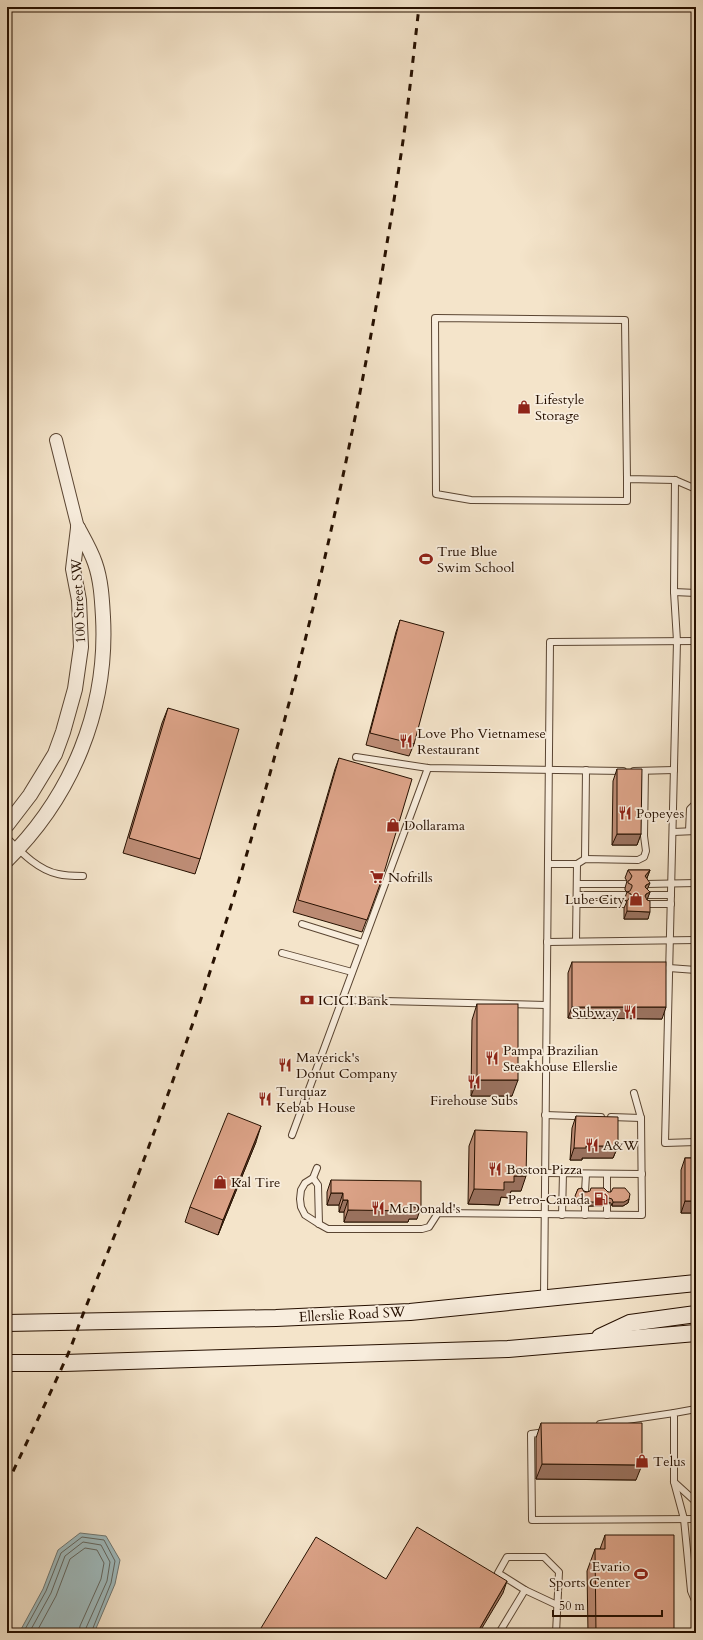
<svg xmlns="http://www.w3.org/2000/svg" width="703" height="1640" viewBox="0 0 703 1640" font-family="Cardo,serif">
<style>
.water{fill:#9fbcc0;stroke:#6f7773}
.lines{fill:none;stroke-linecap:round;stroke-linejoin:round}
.shore{stroke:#626660;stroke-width:1}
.service-casing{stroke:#5a4532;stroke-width:8}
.minor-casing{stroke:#5a4532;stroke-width:14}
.tertiary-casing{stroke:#5a4532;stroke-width:16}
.secondary-casing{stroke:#261000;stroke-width:18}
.service{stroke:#f8eddd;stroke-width:6}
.minor{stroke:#f8eddd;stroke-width:12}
.tertiary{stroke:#f8eddd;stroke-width:14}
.secondary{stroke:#f8eddd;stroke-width:16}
.rail{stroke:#261000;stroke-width:3;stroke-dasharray:7 7;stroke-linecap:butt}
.wall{fill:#bd8c75;stroke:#261000}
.shaded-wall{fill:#9a725f;stroke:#261000}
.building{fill:#dca388;stroke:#261000}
.labels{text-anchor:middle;stroke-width:3.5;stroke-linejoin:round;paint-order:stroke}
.poi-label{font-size:14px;fill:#261000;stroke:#f8eddd;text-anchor:start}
.street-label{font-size:14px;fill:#261000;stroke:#f8eddd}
</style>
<rect width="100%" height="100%" fill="#f4e4ca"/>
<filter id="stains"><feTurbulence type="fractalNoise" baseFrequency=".005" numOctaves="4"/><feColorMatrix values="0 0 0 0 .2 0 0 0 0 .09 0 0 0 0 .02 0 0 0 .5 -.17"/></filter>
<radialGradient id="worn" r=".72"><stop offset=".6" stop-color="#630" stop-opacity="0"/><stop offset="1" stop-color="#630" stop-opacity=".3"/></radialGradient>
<!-- water -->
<polygon class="water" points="80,1533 106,1536 120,1560 115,1584 94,1633 19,1633 43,1589 58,1550"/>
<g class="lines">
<!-- shore -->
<g class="shore">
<polyline points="23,1633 46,1591 61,1553 82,1537 104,1540 115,1561 111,1583 91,1633"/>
<polyline points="29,1633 51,1593 65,1556 83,1542 101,1545 110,1562 107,1581 86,1628 86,1633"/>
<polyline points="36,1633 56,1596 70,1559 85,1548 97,1550 104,1563 101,1579 80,1626 79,1633"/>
</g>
<!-- service casing -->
<g class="service-casing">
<g id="service">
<polyline points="627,479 627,501 471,500 436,494 435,318 625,320 627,479 675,480"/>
<polyline points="696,489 675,480 674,592 677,641 665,1143 696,1142"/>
<polyline points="674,592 696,593"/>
<polyline points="356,757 428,768 623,771"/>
<polyline points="634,771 674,770"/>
<polyline points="689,831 690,809 696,803"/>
<polyline points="673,832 696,831"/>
<path d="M 7,838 C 21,852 38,870 58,874 C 66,876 75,876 83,876"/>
<polyline points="585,859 586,770"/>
<polyline points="548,864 577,864 576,941"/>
<polyline points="577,864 585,859 638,860 644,857 646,851 644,836 645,771"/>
<polyline points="577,884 625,884"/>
<polyline points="647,884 696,883"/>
<polyline points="577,895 625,895"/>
<polyline points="647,895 671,895"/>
<polyline points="576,904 624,904"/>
<polyline points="647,904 671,904"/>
<polyline points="302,924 363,943"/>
<polyline points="547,942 696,940"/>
<polyline points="282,953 352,972"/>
<polyline points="669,968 696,970"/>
<polyline points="342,1000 546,1005"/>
<polyline points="545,1115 601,1117"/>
<polyline points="611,1117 641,1118"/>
<polyline points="292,1135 428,768"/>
<polyline points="317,1168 313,1178 305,1183 301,1190 300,1199 301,1207 305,1215 319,1224 328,1229 422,1229 429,1227 438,1213 642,1215 641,1118 634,1093"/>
<polyline points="545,1173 642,1174"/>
<polyline points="607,1174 607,1192"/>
<polyline points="313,1178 318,1185 319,1224"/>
<polyline points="585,1192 586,1174"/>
<polyline points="562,1215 563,1173"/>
<polyline points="585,1215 585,1206"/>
<polyline points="607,1215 607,1206"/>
<polyline points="544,1298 550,642 696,641"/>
<polyline points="696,1409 674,1413 674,1482 696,1502"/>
<polyline points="600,1424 674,1413"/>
<polyline points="545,1432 531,1434 532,1520 696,1519"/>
<polyline points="674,1482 684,1519 691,1591 696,1603"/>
<polyline points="525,1590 557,1605"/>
<polyline points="499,1633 525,1590 498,1573 507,1557 544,1557 559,1572 556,1633"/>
</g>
</g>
<!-- minor casing -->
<g class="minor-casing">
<polyline id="minor" points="56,440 78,528"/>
</g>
<!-- tertiary casing -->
<g class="tertiary-casing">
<g id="tertiary">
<polyline points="7,825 30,795 55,754 63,732 75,689 81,647 79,600 73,569 78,528"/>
<path d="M 7,860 C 72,796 108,709 103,617 C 102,599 101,580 95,563 C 91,551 84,539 78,528"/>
</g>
</g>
<!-- secondary casing -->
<g class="secondary-casing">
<g id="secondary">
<polyline points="7,1323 276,1318 410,1312 696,1283"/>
<polyline points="600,1337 630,1323 696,1314"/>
<polyline points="7,1363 64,1363 508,1349 696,1333"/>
</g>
</g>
<!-- service -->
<use href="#service" class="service"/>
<!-- minor -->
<use href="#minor" class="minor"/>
<!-- tertiary -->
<use href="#tertiary" class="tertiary"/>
<!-- secondary -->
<use href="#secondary" class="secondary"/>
<!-- rail -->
<path class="rail" d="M 7,1484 C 26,1444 45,1405 63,1365 C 70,1351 75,1336 80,1322 C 94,1286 109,1250 123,1214 C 256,875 346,520 400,161 C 408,110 413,58 419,7"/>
</g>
<!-- wall -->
<g class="wall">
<polygon points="400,620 414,744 409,756 366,745 396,632"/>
<polygon points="168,708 200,859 195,874 123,853 162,723"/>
<polygon points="339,758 383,876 362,932 293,912 335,769"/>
<polygon points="617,769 641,834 637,845 612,845 613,781"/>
<polygon points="628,870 650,870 647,878 647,889 650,892 647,899 648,919 624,919 624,908 627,901 624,900 627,892 625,890 625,888 627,881 625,878"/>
<polygon points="572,962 662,1019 568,1018 568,973"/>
<polygon points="477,1004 512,1096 471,1096 472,1020"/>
<polygon points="576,1116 618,1146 613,1158 582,1158 582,1160 570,1160 572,1128"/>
<polygon points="475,1130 521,1191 511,1191 509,1198 501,1197 499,1205 468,1204 469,1146"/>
<polygon points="256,1142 218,1235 185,1222 190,1207"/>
<polygon points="685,1158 696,1158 696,1213 681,1213 681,1170"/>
<polygon points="331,1180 417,1219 409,1219 408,1222 344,1222 344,1212 339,1212 339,1205 327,1205 327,1192"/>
<polygon points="578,1189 587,1192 608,1192 629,1199 628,1203 623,1206 612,1206 611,1203 607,1202 604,1202 602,1206 589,1206 585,1202 582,1202 581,1206 575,1204 574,1200"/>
<polygon points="541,1423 636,1480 536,1479 536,1438"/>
<polygon points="605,1535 674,1633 588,1633 587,1571 595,1549 600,1549"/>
</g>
<!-- shaded-wall -->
<g class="shaded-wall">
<polygon points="617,834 641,834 637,845 612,845"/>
<polygon points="650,870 647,878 645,876"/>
<polygon points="650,883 647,890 643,892 646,885"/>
<polygon points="650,892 647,900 643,901 646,894"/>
<polygon points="627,911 650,912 648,919 624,919"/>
<polygon points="572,1007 666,1007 662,1019 568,1018"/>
<polygon points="477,1080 518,1080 512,1096 471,1096"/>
<polygon points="261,1126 256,1142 218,1235 223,1220"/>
<polygon points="586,1146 618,1146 613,1158 582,1158 582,1160 570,1160 574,1148"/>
<polygon points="514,1176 526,1176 521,1191 511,1191 509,1198 501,1197 499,1205 468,1204 474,1189 504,1182"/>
<polygon points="331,1193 343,1193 339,1205 327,1205"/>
<polygon points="584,1198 587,1198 585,1202 582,1202 581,1206"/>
<polygon points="609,1198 607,1202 604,1202 602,1206 589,1206 591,1202"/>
<polygon points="629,1199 628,1203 623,1206 612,1206 613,1202"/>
<polygon points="343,1200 348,1200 344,1212 339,1212"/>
<polygon points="685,1201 696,1201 696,1213 681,1213"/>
<polygon points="412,1207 421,1207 417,1219 409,1219 408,1222 344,1222 348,1210"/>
<polygon points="542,1464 642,1465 636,1480 536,1479"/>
<polygon points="507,1581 503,1593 479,1633 477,1633"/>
<rect x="659" y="1632" width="15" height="1"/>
</g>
<!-- building -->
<g class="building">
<polygon points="400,620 444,632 414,744 370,733"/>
<polygon points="168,708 239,729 200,859 129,838"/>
<polygon points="339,758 412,779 383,876 367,920 298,900"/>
<polygon points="617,769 642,769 641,834 617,834"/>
<polygon points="628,870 650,870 645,876 650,883 646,885 645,887 650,892 646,894 645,896 647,900 650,901 650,912 627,911 627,901 631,896 631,894 627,892 630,891 632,887 632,885 628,883 628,881 630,880 632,876"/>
<rect x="572" y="962" width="94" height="45"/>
<rect x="477" y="1004" width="41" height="76"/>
<polygon points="228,1113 261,1126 223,1220 190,1207"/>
<polygon points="576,1116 618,1117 618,1146 586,1146 586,1148 574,1148"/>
<polygon points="475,1130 527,1132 526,1176 514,1176 514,1182 504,1182 504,1190 474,1189"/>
<rect x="685" y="1158" width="11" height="43"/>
<polygon points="331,1180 421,1181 421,1207 412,1207 412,1211 348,1210 348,1200 343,1200 343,1193 331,1193"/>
<polygon points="582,1188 584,1192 587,1192 590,1191 591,1188 604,1188 608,1192 611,1192 613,1188 625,1188 630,1194 629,1199 624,1202 613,1202 612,1199 609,1198 606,1198 604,1202 591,1202 587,1198 584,1198 582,1202 577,1200 575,1196 578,1189"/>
<polygon points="541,1423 642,1423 642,1465 542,1464"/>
<polygon points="417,1527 507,1581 477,1633 258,1633 316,1537 386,1579"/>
<polygon points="605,1535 674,1535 674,1632 659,1632 659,1633 596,1633 595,1549 605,1549"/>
</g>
<!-- icons -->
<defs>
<g id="shop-bare" transform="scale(1.08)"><path d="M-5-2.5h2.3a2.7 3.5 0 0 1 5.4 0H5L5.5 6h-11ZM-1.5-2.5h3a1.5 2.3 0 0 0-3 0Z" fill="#8f2418" stroke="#f8eddd" stroke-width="2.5" paint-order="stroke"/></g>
<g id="stadium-bare" transform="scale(1.08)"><path d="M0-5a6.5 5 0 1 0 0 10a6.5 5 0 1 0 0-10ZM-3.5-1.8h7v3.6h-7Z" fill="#8f2418" stroke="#f8eddd" stroke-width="2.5" paint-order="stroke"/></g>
<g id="restaurant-bare" transform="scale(1.08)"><path d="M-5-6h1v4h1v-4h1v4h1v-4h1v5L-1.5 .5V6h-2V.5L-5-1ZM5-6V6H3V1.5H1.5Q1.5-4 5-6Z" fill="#8f2418" stroke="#f8eddd" stroke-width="2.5" paint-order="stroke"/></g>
<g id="supermarket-bare" transform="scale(1.08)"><path d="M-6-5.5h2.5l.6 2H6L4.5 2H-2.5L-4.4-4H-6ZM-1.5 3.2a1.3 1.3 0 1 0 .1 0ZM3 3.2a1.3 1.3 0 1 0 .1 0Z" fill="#8f2418" stroke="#f8eddd" stroke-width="2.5" paint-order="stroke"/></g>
<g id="bank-bare" transform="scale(1.08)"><path d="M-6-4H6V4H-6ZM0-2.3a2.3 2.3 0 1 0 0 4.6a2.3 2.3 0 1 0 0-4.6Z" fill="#8f2418" stroke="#f8eddd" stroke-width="2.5" paint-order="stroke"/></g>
<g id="fuel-bare" transform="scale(1.08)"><path d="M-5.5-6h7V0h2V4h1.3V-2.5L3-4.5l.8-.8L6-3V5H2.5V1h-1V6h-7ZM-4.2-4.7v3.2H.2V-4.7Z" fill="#8f2418" stroke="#f8eddd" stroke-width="2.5" paint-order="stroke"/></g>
</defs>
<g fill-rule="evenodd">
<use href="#shop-bare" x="524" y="407"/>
<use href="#stadium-bare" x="426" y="559"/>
<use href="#restaurant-bare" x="406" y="741"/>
<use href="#restaurant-bare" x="625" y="813"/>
<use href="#shop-bare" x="393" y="825"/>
<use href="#supermarket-bare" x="377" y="877"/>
<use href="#shop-bare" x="636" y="899"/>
<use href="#bank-bare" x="307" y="1000"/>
<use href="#restaurant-bare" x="630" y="1012"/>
<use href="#restaurant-bare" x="492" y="1058"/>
<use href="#restaurant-bare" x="285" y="1065"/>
<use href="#restaurant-bare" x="474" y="1082"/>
<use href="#restaurant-bare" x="265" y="1099"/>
<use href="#restaurant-bare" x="592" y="1145"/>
<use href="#restaurant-bare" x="495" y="1169"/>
<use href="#shop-bare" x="220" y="1182"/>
<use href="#fuel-bare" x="601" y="1199"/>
<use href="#restaurant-bare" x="378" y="1208"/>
<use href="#shop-bare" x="642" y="1461"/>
<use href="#stadium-bare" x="641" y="1574"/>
</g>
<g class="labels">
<!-- poi labels -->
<g class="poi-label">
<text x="535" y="404">Lifestyle<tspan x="535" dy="16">Storage</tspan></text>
<text x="437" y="556">True Blue<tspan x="437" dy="16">Swim School</tspan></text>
<text x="417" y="738">Love Pho Vietnamese<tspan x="417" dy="16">Restaurant</tspan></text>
<text x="636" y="818">Popeyes</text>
<text x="404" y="830">Dollarama</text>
<text x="388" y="882">Nofrills</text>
<text x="625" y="904" text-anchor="end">Lube City</text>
<text x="318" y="1005">ICICI Bank</text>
<text x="619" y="1017" text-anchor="end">Subway</text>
<text x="503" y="1055">Pampa Brazilian<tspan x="503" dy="16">Steakhouse Ellerslie</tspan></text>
<text x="296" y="1062">Maverick's<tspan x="296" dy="16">Donut Company</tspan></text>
<text x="276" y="1096">Turquaz<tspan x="276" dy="16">Kebab House</tspan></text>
<text x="474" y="1105" text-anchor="middle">Firehouse Subs</text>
<text x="603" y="1150">A&amp;W</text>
<text x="506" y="1174">Boston Pizza</text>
<text x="231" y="1187">Kal Tire</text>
<text x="590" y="1204" text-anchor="end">Petro-Canada</text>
<text x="389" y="1213">McDonald's</text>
<text x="653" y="1466">Telus</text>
<text x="630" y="1571" text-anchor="end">Evario<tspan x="630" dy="16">Sports Center</tspan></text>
</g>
<!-- street labels -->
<g class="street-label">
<text transform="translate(78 601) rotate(-93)" y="5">100 Street SW</text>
<text transform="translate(352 1314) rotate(-3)" y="5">Ellerslie Road SW</text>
</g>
</g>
<!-- margin -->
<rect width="703" height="1640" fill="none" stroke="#f4e4ca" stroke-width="24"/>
<rect x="8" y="8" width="687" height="1624" fill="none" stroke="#261000" stroke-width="2"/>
<rect x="12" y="12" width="679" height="1616" fill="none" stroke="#261000"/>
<!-- scale -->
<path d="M553 1610v6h109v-6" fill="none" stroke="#261000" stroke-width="2"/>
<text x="559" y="1610" font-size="12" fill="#261000" stroke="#f8eddd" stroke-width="3" paint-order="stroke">50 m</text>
<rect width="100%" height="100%" filter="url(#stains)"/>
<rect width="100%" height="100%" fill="url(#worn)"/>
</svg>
